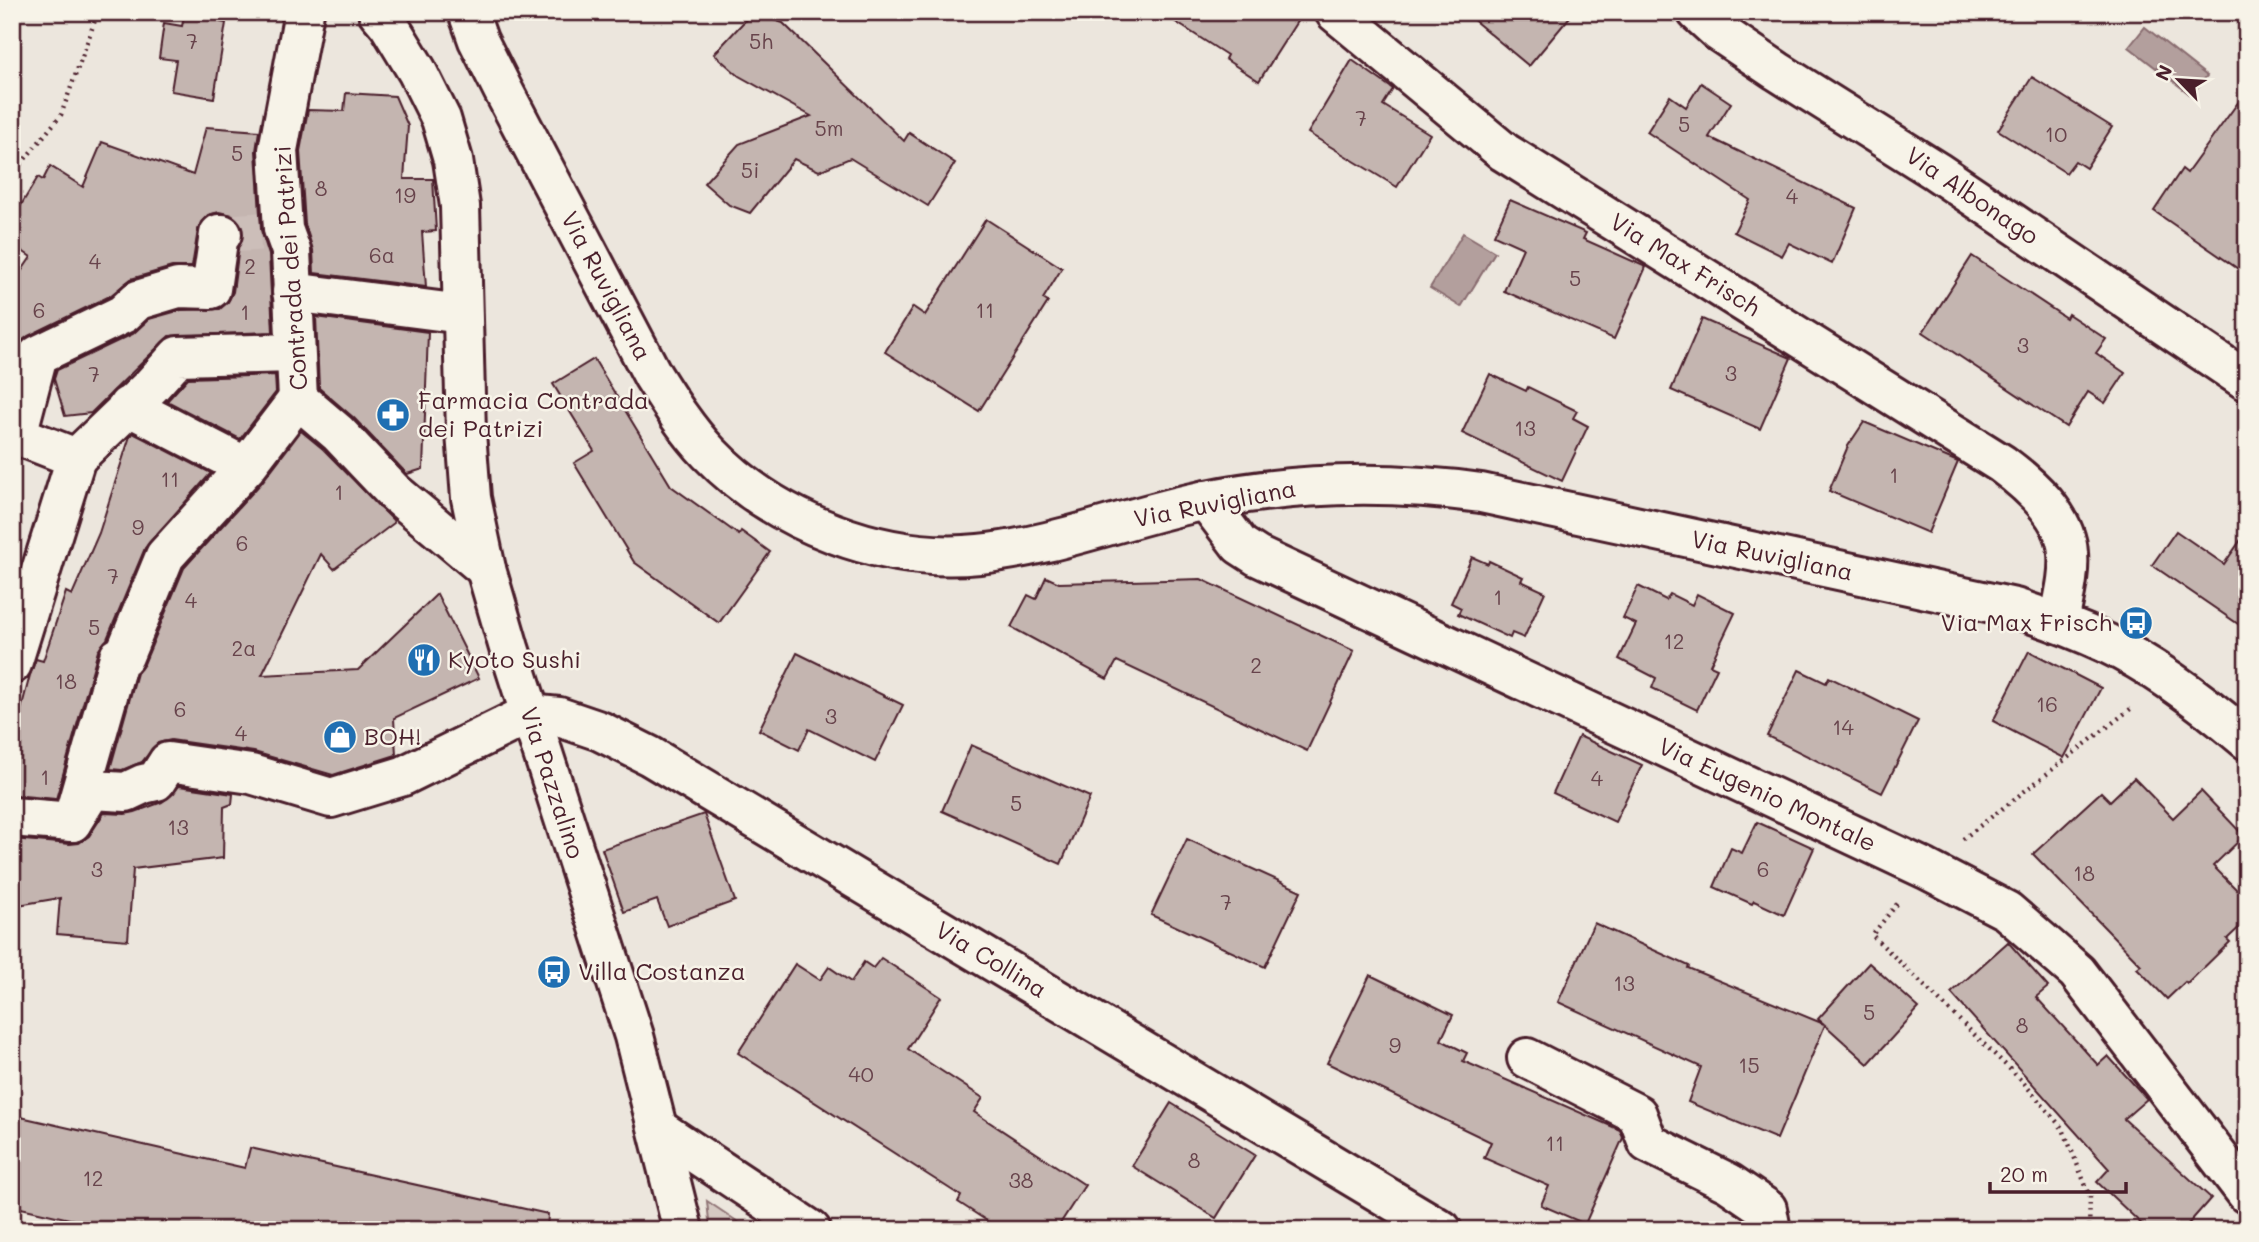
<svg xmlns="http://www.w3.org/2000/svg" width="2259" height="1242" viewBox="0 0 2259 1242" font-family="Mali,sans-serif">
<style>
.green{fill:#d5c9c2;stroke:#907476;stroke-width:2}
.water{fill:#b39f9d;stroke:#896c6f;stroke-width:2}
.building{fill:#c4b5b0;stroke:#4a1f2b;stroke-width:2}
.lines{fill:none;stroke-linecap:round;stroke-linejoin:round}
.minor-tunnel{stroke:#ccbeb9;stroke-width:38;stroke-dasharray:38 19;stroke-linecap:butt}
.minor-casing{stroke:#4a1f2b;stroke-width:44}
.major-casing{stroke:#4a1f2b;stroke-width:44}
.path{stroke:#4a1f2b;stroke-width:4.5;stroke-dasharray:2 5;stroke-linecap:butt}
.minor{stroke:#f7f3e8;stroke-width:38}
.major{stroke:#f7f3e8;stroke-width:38}
.labels{text-anchor:middle;stroke-width:5;stroke-linejoin:round;paint-order:stroke}
.number-label{font-size:21px;fill:#68444c}
.street-label{font-size:24px;fill:#4a1f2b;stroke:#f7f3e8}
.poi-label{font-size:24px;fill:#4a1f2b;stroke:#f7f3e8;text-anchor:start}
</style>
<rect width="100%" height="100%" fill="#ece6dd"/>
<filter id="ink" filterUnits="userSpaceOnUse"><feTurbulence type="fractalNoise" baseFrequency=".0143" numOctaves="2"/><feDisplacementMap in="SourceGraphic" scale="14" xChannelSelector="R" yChannelSelector="G"/><feConvolveMatrix kernelMatrix="1 2 1 2 8 2 1 2 1" color-interpolation-filters="sRGB"/></filter>
<g filter="url(#ink)">
<!-- green -->
<polygon class="green" points="707,1201 750,1230 710,1230"/>
<!-- water -->
<g class="water">
<polygon points="2145,27 2207,76 2191,95 2129,47"/>
<polygon points="1463,233 1495,252 1461,307 1430,288"/>
</g>
<!-- building -->
<g class="building">
<polygon points="1160,12 1303,12 1259,81 1225,59 1227,55"/>
<polygon points="1464,12 1574,12 1529,66"/>
<polygon points="752,13 783,23 904,141 909,133 955,163 928,206 850,158 819,171 794,159 750,213 729,205 704,183 739,144 811,116 739,76 714,54"/>
<polygon points="184,17 221,20 220,22 226,23 214,98 171,91 176,60 159,58 164,23 182,26"/>
<polygon points="1352,60 1393,89 1383,105 1430,134 1397,187 1308,133"/>
<polygon points="2032,77 2112,127 2086,168 2075,161 2066,173 1998,130"/>
<polygon points="1701,83 1731,103 1709,137 1856,208 1832,264 1789,243 1782,256 1734,232 1750,200 1647,132 1670,96 1686,107"/>
<polygon points="2247,90 2247,275 2154,211 2182,169 2187,173"/>
<polygon points="346,93 395,96 408,126 404,179 433,179 436,231 422,232 426,287 314,273 313,250 305,224 300,151 308,110 344,111"/>
<polygon points="206,127 259,131 256,151 261,230 269,255 273,332 169,336 91,413 65,416 54,379 57,370 133,334 149,319 181,310 220,309 228,302 233,292 239,247 244,235 241,224 232,215 219,212 208,215 201,222 198,230 192,267 172,267 131,279 110,296 28,336 21,342 16,353 12,350 12,285 31,257 12,244 12,220 38,177 43,180 50,166 83,187 102,142 193,175"/>
<polygon points="1510,200 1586,233 1583,239 1646,267 1614,339 1504,291 1523,248 1494,235"/>
<polygon points="986,219 1062,268 1043,299 1048,302 979,411 885,352 913,307 925,315"/>
<polygon points="1972,256 2066,318 2068,314 2106,339 2096,353 2125,373 2105,403 2088,392 2066,427 1923,332"/>
<polygon points="316,317 428,332 423,469 407,474 354,418 319,388"/>
<polygon points="1702,319 1791,358 1760,429 1671,390"/>
<polygon points="594,359 671,486 739,535 741,531 770,552 719,623 634,562 574,463 594,451 553,384"/>
<polygon points="1490,374 1526,391 1528,387 1577,411 1573,418 1588,426 1562,481 1462,433"/>
<polygon points="275,375 276,392 240,439 167,401 188,378"/>
<polygon points="1864,422 1958,462 1928,533 1829,491 1848,446"/>
<polygon points="301,431 323,449 393,520 394,523 334,569 321,554 262,675 358,670 437,594 479,678 394,718 396,755 333,775 254,752 171,740 158,743 142,762 122,770 110,769 137,673 144,664 184,568 262,482"/>
<polygon points="133,433 211,473 145,548 107,639 98,651 56,799 12,795 12,744 30,675 36,659 43,661 66,592 72,595 99,533 130,436"/>
<polygon points="2176,531 2224,564 2247,531 2247,630 2152,565"/>
<polygon points="1472,557 1488,564 1489,561 1523,577 1521,581 1545,592 1524,638 1512,633 1510,638 1458,614 1461,608 1451,603"/>
<polygon points="1046,577 1059,583 1201,579 1354,651 1307,751 1117,661 1107,679 1011,627 1028,595 1036,599"/>
<polygon points="1638,586 1666,600 1670,594 1692,605 1697,594 1735,613 1710,665 1717,668 1697,710 1652,688 1656,678 1619,659 1636,624 1623,618"/>
<polygon points="2029,651 2101,688 2064,758 1993,721"/>
<polygon points="797,653 903,705 875,762 809,729 799,750 759,730"/>
<polygon points="1799,670 1826,683 1829,677 1918,721 1882,793 1767,736"/>
<polygon points="1579,736 1642,765 1615,822 1553,793"/>
<polygon points="971,745 1090,797 1061,864 942,811"/>
<polygon points="2134,778 2173,818 2201,791 2244,836 2213,866 2247,900 2247,920 2227,939 2230,942 2187,984 2185,982 2167,999 2137,968 2141,965 2033,854 2101,792 2110,801"/>
<polygon points="179,786 233,794 232,804 224,807 223,858 133,869 128,940 57,934 60,898 12,906 12,839 70,844 79,843 89,836 104,813 125,814 135,812 162,802 174,793"/>
<polygon points="704,814 735,901 667,926 657,900 624,912 602,849"/>
<polygon points="1757,822 1814,848 1784,915 1754,901 1752,904 1714,887 1731,848 1742,853"/>
<polygon points="1187,839 1301,891 1265,967 1151,915"/>
<polygon points="1594,923 1689,966 1688,968 1824,1024 1818,1019 1869,963 1919,1008 1868,1064 1825,1025 1777,1139 1688,1102 1701,1067 1558,1002"/>
<polygon points="2008,942 2048,987 2036,997 2098,1065 2108,1056 2147,1099 2124,1119 2211,1198 2183,1230 2148,1230 2097,1182 2109,1169 1951,993"/>
<polygon points="881,958 941,997 908,1049 983,1098 974,1112 1085,1185 1056,1230 1001,1230 958,1202 961,1196 738,1053 795,964 820,980 829,967 851,982 864,962 873,968"/>
<polygon points="1370,975 1453,1015 1441,1040 1467,1053 1463,1061 1620,1130 1623,1138 1585,1224 1541,1205 1549,1186 1484,1158 1491,1142 1327,1063"/>
<polygon points="1171,1103 1255,1155 1216,1218 1132,1166"/>
<polygon points="12,1115 245,1168 250,1148 548,1214 547,1230 118,1230 12,1206"/>
</g>
<g class="lines">
<!-- minor-tunnel -->
<polyline class="minor-tunnel" points="222,234 281,230"/>
<!-- minor casing -->
<g class="minor-casing">
<g id="minor">
<polyline points="304,12 278,150 283,229 291,251 298,399 338,433 394,492 486,569"/>
<path d="M 1335,12 L 1504,152 L 2002,464 C 2029,484 2066,516 2068,553 C 2070,576 2063,600 2059,623"/>
<polyline points="1697,12 1719,32 1777,71 1936,171 2247,381"/>
<polyline points="292,292 462,314"/>
<polyline points="128,406 246,467"/>
<polyline points="76,458 151,386 178,356 295,353"/>
<polyline points="1206,500 1240,545 1257,556 1926,869 2007,911 2077,972 2247,1194"/>
<polyline points="12,664 76,458 17,435 38,355 123,314 138,300 178,288 211,289 219,234 222,234"/>
<polyline points="12,817 72,822 119,657 124,656 165,556 246,467 298,399"/>
<polyline points="72,822 92,790 126,792 143,784 156,781 168,762 251,774 331,798 403,776 529,714 559,717 600,731 650,756 1442,1230"/>
<polyline points="1527,1058 1637,1114 1648,1143 1729,1183 1767,1209 1771,1230"/>
<polyline points="660,1130 811,1230"/>
</g>
</g>
<!-- major casing -->
<g class="major-casing">
<g id="major">
<polyline points="378,12 389,25 417,71 441,119 453,160 460,206 466,433 471,498 486,569 509,648 634,1036 683,1230"/>
<path d="M 468,12 L 478,40 L 503,90 L 653,376 C 670,403 687,430 709,453 C 775,522 884,564 979,554 C 1057,546 1131,515 1207,500 C 1298,482 1389,480 1481,493 L 2015,608 C 2046,618 2076,629 2106,643 C 2153,665 2207,706 2247,740"/>
</g>
</g>
<!-- path -->
<g class="path">
<polyline points="12,175 61,115 98,12"/>
<polyline points="1963,839 2133,707"/>
<polyline points="1897,904 1872,935 2023,1082 2063,1129 2090,1196 2089,1230"/>
</g>
<!-- minor -->
<use href="#minor" class="minor"/>
<!-- major -->
<use href="#major" class="major"/>
</g>
</g>
<!-- icons -->
<defs>
<g id="pharmacy-disc" transform="scale(1.75)"><circle r="9.5" fill="#1f6fb2" stroke="#f7f3e8"/><path d="M-2-6h4v4h4v4h-4v4h-4v-4h-4v-4h4Z" fill="#fff"/></g>
<g id="bus-disc" transform="scale(1.75)"><circle r="9.5" fill="#1f6fb2" stroke="#f7f3e8"/><path d="M-5-6H5V4H4V6H2V4H-2V6H-4V4H-5ZM-3.5-4V0h7V-4ZM-3.5 1.2v1.5H-2V1.2ZM2 1.2v1.5H3.5V1.2Z" fill="#fff"/></g>
<g id="restaurant-disc" transform="scale(1.75)"><circle r="9.5" fill="#1f6fb2" stroke="#f7f3e8"/><path d="M-5-6h1v4h1v-4h1v4h1v-4h1v5L-1.5 .5V6h-2V.5L-5-1ZM5-6V6H3V1.5H1.5Q1.5-4 5-6Z" fill="#fff"/></g>
<g id="shop-disc" transform="scale(1.75)"><circle r="9.5" fill="#1f6fb2" stroke="#f7f3e8"/><path d="M-5-2.5h2.3a2.7 3.5 0 0 1 5.4 0H5L5.5 6h-11ZM-1.5-2.5h3a1.5 2.3 0 0 0-3 0Z" fill="#fff"/></g>
</defs>
<g fill-rule="evenodd">
<use href="#pharmacy-disc" x="393" y="415"/>
<use href="#bus-disc" x="2136" y="623"/>
<use href="#restaurant-disc" x="424" y="660"/>
<use href="#shop-disc" x="340" y="737"/>
<use href="#bus-disc" x="554" y="972"/>
</g>
<g class="labels">
<!-- number labels -->
<g class="number-label">
<text x="192" y="49">7</text>
<text x="761" y="49">5h</text>
<text x="1361" y="126">7</text>
<text x="1684" y="132">5</text>
<text x="829" y="136">5m</text>
<text x="2056" y="142">10</text>
<text x="237" y="161">5</text>
<text x="750" y="178">5i</text>
<text x="321" y="196">8</text>
<text x="405" y="203">19</text>
<text x="1792" y="204">4</text>
<text x="382" y="263">6a</text>
<text x="95" y="269">4</text>
<text x="250" y="274">2</text>
<text x="1575" y="286">5</text>
<text x="39" y="318">6</text>
<text x="985" y="318">11</text>
<text x="245" y="320">1</text>
<text x="2023" y="353">3</text>
<text x="1731" y="381">3</text>
<text x="94" y="382">7</text>
<text x="1525" y="436">13</text>
<text x="1894" y="483">1</text>
<text x="170" y="487">11</text>
<text x="339" y="500">1</text>
<text x="138" y="535">9</text>
<text x="242" y="551">6</text>
<text x="113" y="584">7</text>
<text x="1498" y="605">1</text>
<text x="191" y="608">4</text>
<text x="94" y="635">5</text>
<text x="1674" y="649">12</text>
<text x="244" y="656">2a</text>
<text x="1256" y="673">2</text>
<text x="66" y="689">18</text>
<text x="2047" y="712">16</text>
<text x="180" y="717">6</text>
<text x="831" y="724">3</text>
<text x="1843" y="735">14</text>
<text x="241" y="741">4</text>
<text x="45" y="785">1</text>
<text x="1597" y="786">4</text>
<text x="1016" y="811">5</text>
<text x="178" y="835">13</text>
<text x="97" y="877">3</text>
<text x="1763" y="877">6</text>
<text x="2084" y="881">18</text>
<text x="1226" y="910">7</text>
<text x="1624" y="991">13</text>
<text x="1869" y="1020">5</text>
<text x="2022" y="1033">8</text>
<text x="1395" y="1053">9</text>
<text x="1749" y="1073">15</text>
<text x="861" y="1082">40</text>
<text x="1555" y="1151">11</text>
<text x="1194" y="1168">8</text>
<text x="93" y="1186">12</text>
<text x="1021" y="1188">38</text>
</g>
<!-- street labels -->
<g class="street-label">
<text transform="translate(1972 196) rotate(34)" y="8">Via Albonago</text>
<text transform="translate(1685 265) rotate(32)" y="8">Via Max Frisch</text>
<text transform="translate(291 268) rotate(-94)" y="8">Contrada dei Patrizi</text>
<text transform="translate(606 286) rotate(62)" y="8">Via Ruvigliana</text>
<text transform="translate(1215 504) rotate(-11)" y="8">Via Ruvigliana</text>
<text transform="translate(1772 556) rotate(12)" y="8">Via Ruvigliana</text>
<text transform="translate(552 783) rotate(72)" y="8">Via Pazzalino</text>
<text transform="translate(1767 795) rotate(25)" y="8">Via Eugenio Montale</text>
<text transform="translate(991 960) rotate(31)" y="8">Via Collina</text>
</g>
<!-- poi labels -->
<g class="poi-label">
<text x="418" y="409">Farmacia Contrada<tspan x="418" dy="28">dei Patrizi</tspan></text>
<text x="2112" y="631" text-anchor="end">Via Max Frisch</text>
<text x="448" y="668">Kyoto Sushi</text>
<text x="364" y="745">BOH!</text>
<text x="578" y="980">Villa Costanza</text>
</g>
</g>
<!-- margin -->
<rect width="2259" height="1242" fill="none" stroke="#f7f3e8" stroke-width="42"/>
<rect x="21" y="21" width="2217" height="1200" fill="none" stroke="#4a1f2b" stroke-width="2.5" filter="url(#ink)"/>
<!-- north arrow -->
<g transform="translate(2179 80) rotate(295)" stroke="#f7f3e8" stroke-width="5" paint-order="stroke">
<path d="M0-5L12 26L0 18L-12 26Z" fill="#4a1f2b"/>
<text y="-10" font-size="19" font-weight="bold" text-anchor="middle" fill="#4a1f2b">N</text>
</g>
<!-- scale -->
<path d="M1990 1182v10h136v-10" fill="none" stroke="#4a1f2b" stroke-width="3.5"/>
<text x="2000" y="1182" font-size="21" fill="#4a1f2b" stroke="#f7f3e8" stroke-width="5" paint-order="stroke">20 m</text>
</svg>
